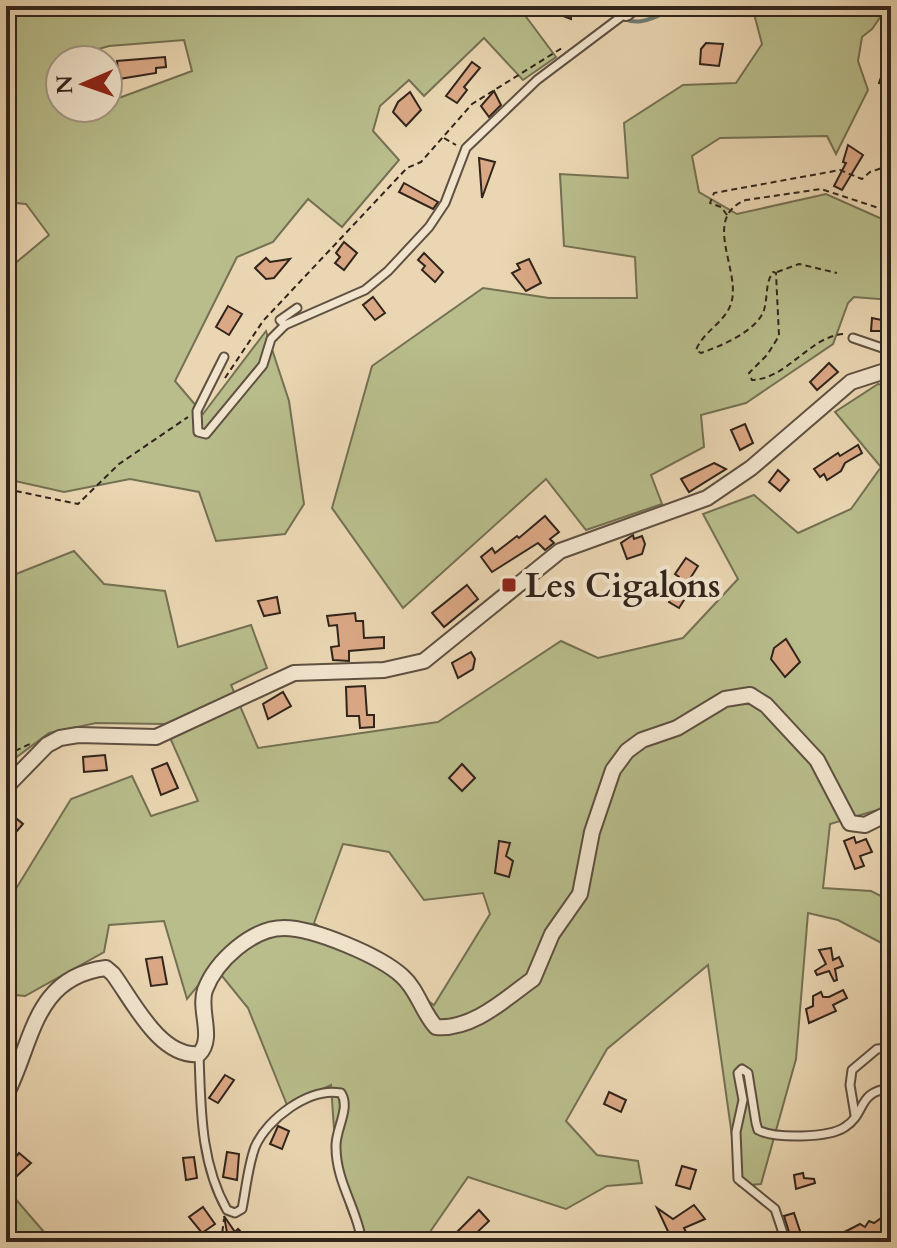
<svg xmlns="http://www.w3.org/2000/svg" width="897" height="1248" viewBox="0 0 897 1248" font-family="Cardo,serif">
<style>
.green{fill:#b8bd8b;stroke:#747053;stroke-width:2;fill-rule:evenodd}
.lines{fill:none;stroke-linecap:round;stroke-linejoin:round}
.stream{stroke:#6f7d74;stroke-width:4}
.building{fill:#dba885;stroke:#31241b;stroke-width:2}
.service-casing{stroke:#5f5041;stroke-width:11}
.minor-casing{stroke:#5f5041;stroke-width:18}
.path{stroke:#31241b;stroke-width:2;stroke-dasharray:6 4;stroke-linecap:butt}
.service{stroke:#f1e4cd;stroke-width:7}
.minor{stroke:#f1e4cd;stroke-width:14}
.poi-dot{fill:#8f2418;stroke:#f1e4cd;stroke-width:3}
.labels{text-anchor:middle;stroke-width:8;stroke-linejoin:round;paint-order:stroke}
.poi-label{font-size:34px;font-weight:bold;fill:#31241b;stroke:#f1e4cd;text-anchor:start}
</style>
<rect width="100%" height="100%" fill="#ead6b2"/>
<filter id="stains"><feTurbulence type="fractalNoise" baseFrequency=".0025" numOctaves="4"/><feColorMatrix values="0 0 0 0 .2 0 0 0 0 .09 0 0 0 0 .02 0 0 0 .5 -.17"/></filter>
<radialGradient id="worn" r=".72"><stop offset=".6" stop-color="#630" stop-opacity="0"/><stop offset="1" stop-color="#630" stop-opacity=".3"/></radialGradient>
<!-- green -->
<g class="green">
<path d="M 6,6 L 518,6 L 556,57 L 523,80 L 484,38 L 424,96 L 409,80 L 380,106 L 373,131 L 399,160 L 342,227 L 308,199 L 273,242 L 237,257 L 175,381 L 203,414 L 266,331 L 289,401 L 304,504 L 285,534 L 216,541 L 199,492 L 130,479 L 64,492 L 6,479 L 6,271 L 49,235 L 26,204 L 6,202 ZM 184,40 L 192,71 L 108,102 L 108,108 L 60,108 L 60,60 L 109,46 Z"/>
<polygon points="752,6 888,6 872,29 862,37 858,61 868,90 836,154 827,136 720,138 692,156 699,192 737,214 826,194 891,223 891,300 854,297 848,303 833,344 746,403 701,415 704,447 651,475 662,504 586,530 546,479 403,608 332,508 372,366 483,288 549,298 637,298 635,257 564,246 560,174 628,178 624,123 683,85 736,83 762,44"/>
<path d="M 878,384 L 891,386 L 891,806 L 830,824 L 823,888 L 871,891 L 891,901 L 891,948 L 838,920 L 808,913 L 796,1059 L 761,1184 L 739,1186 L 708,965 L 607,1049 L 566,1121 L 597,1155 L 638,1161 L 642,1183 L 607,1186 L 566,1209 L 468,1177 L 423,1242 C 408,1242 387,1246 373,1242 C 335,1231 334,1119 331,1085 L 287,1105 L 248,1008 L 214,966 L 187,999 L 164,921 L 109,925 L 104,952 L 25,996 L 6,994 L 6,905 L 71,799 L 132,776 L 151,816 L 198,801 L 164,724 L 96,723 L 49,733 L 6,765 L 6,578 L 74,551 L 104,584 L 165,591 L 178,647 L 251,625 L 267,668 L 231,685 L 258,748 L 438,722 L 561,641 L 598,658 L 683,638 L 738,579 L 703,514 L 754,495 L 798,533 L 851,509 L 881,467 L 835,412 ZM 343,844 L 389,852 L 424,900 L 483,893 L 490,914 L 434,1005 L 314,923 Z"/>
<polygon points="6,1188 44,1232 45,1242 6,1242"/>
</g>
<g class="lines">
<!-- stream -->
<g class="stream">
<path d="M 614,6 L 614,12 C 636,32 656,16 679,6"/>
<polyline points="783,6 787,11 807,6"/>
</g>
</g>
<!-- building -->
<g class="building">
<polygon points="540,6 571,6 571,19 540,7"/>
<polygon points="706,43 723,44 719,66 700,64 701,49"/>
<polygon points="890,52 891,53 891,88 879,83"/>
<polygon points="165,57 166,67 156,68 156,73 119,79 117,61"/>
<polygon points="472,62 480,68 464,87 467,90 457,103 446,96"/>
<polygon points="494,91 501,105 489,117 481,106"/>
<polygon points="410,92 421,110 406,126 393,112 398,102"/>
<polygon points="848,145 863,155 842,190 834,186 846,163 843,162"/>
<polygon points="479,158 495,162 482,198"/>
<polygon points="404,183 438,202 433,209 399,192"/>
<polygon points="344,242 357,253 344,270 335,263 340,257 336,253"/>
<polygon points="424,253 443,272 435,282 422,270 425,266 418,260"/>
<polygon points="266,258 270,262 290,259 274,278 266,279 255,268"/>
<polygon points="529,259 541,283 526,291 512,273 520,269 517,264"/>
<polygon points="373,297 385,313 375,320 363,305"/>
<polygon points="228,306 242,314 229,335 216,327"/>
<polygon points="872,318 891,322 891,340 881,339 881,331 871,331"/>
<polygon points="829,363 838,372 817,390 810,382"/>
<polygon points="745,424 753,443 740,450 731,430"/>
<polygon points="858,445 862,453 845,463 841,471 827,480 824,474 820,477 814,469 838,453 840,456"/>
<polygon points="714,463 726,469 689,492 681,479"/>
<polygon points="778,470 789,480 780,491 769,482"/>
<polygon points="545,516 559,532 550,539 554,543 545,550 538,543 492,572 481,557 492,548 495,553 517,536 519,538"/>
<polygon points="633,535 634,539 642,536 645,544 642,554 627,559 621,543"/>
<polygon points="686,558 698,566 686,585 691,589 679,608 669,602 678,582 679,577 675,574"/>
<polygon points="467,585 478,599 444,627 432,613"/>
<polygon points="277,597 280,613 264,616 258,601"/>
<polygon points="355,613 356,621 363,621 364,638 384,637 384,648 349,651 349,661 333,660 331,647 339,646 337,625 329,626 327,616"/>
<polygon points="786,639 800,662 785,677 771,659 774,648"/>
<polygon points="471,652 475,659 473,669 458,678 452,663"/>
<polygon points="365,686 367,715 374,715 374,727 360,728 359,716 347,716 346,687"/>
<polygon points="283,692 291,706 268,719 263,704"/>
<polygon points="105,755 107,770 84,772 83,757"/>
<polygon points="167,763 178,788 161,795 152,769"/>
<polygon points="462,764 475,778 462,791 449,778"/>
<polygon points="6,810 23,824 6,844"/>
<polygon points="854,837 856,843 866,839 872,852 860,856 864,866 855,869 844,841"/>
<polygon points="499,841 510,843 506,856 513,861 509,877 495,873"/>
<polygon points="831,948 833,960 839,957 843,966 835,969 837,980 834,981 829,971 817,975 815,971 826,964 819,950"/>
<polygon points="162,957 167,984 151,986 146,959"/>
<polygon points="843,990 847,998 833,1005 836,1011 809,1023 806,1009 813,1006 813,996 821,992 823,997 829,997"/>
<polygon points="225,1075 234,1080 218,1103 209,1098"/>
<polygon points="609,1092 626,1100 621,1112 604,1104"/>
<polygon points="278,1126 289,1131 282,1149 270,1144"/>
<polygon points="227,1152 239,1154 237,1180 223,1177"/>
<polygon points="19,1153 31,1163 6,1186 6,1169"/>
<polygon points="194,1157 197,1178 186,1180 183,1158"/>
<polygon points="682,1166 696,1170 690,1189 676,1185"/>
<polygon points="803,1173 804,1178 814,1179 815,1183 796,1189 794,1175"/>
<polygon points="694,1205 705,1219 684,1228 691,1242 673,1242 657,1208 673,1219"/>
<polygon points="203,1207 215,1224 202,1233 189,1217"/>
<polygon points="479,1210 489,1221 467,1242 462,1242 454,1235"/>
<polygon points="891,1211 891,1242 825,1242 860,1224 865,1227 869,1221 874,1223"/>
<polygon points="794,1213 801,1234 803,1242 792,1242 784,1216"/>
<polygon points="224,1216 235,1232 238,1229 245,1236 242,1242 223,1242 228,1238"/>
</g>
<g class="lines">
<!-- service casing -->
<g class="service-casing">
<g id="service">
<polyline points="285,325 280,320 297,308"/>
<polyline points="853,338 891,351"/>
<polyline points="224,357 197,411 198,432 206,434 263,365 271,339 285,325 365,290 388,271 429,227 445,203 466,148 537,80 626,13"/>
<path d="M 199,1054 C 201,1108 200,1162 227,1210 L 235,1213 L 242,1209 C 246,1189 248,1166 255,1147 C 267,1119 309,1087 341,1093 C 351,1108 335,1130 336,1147 C 336,1182 357,1208 362,1242"/>
<polyline points="855,1115 850,1085 852,1070 877,1049 891,1048"/>
<path d="M 786,1242 L 775,1209 L 738,1179 L 736,1132 L 743,1100 L 738,1073 L 742,1069 L 748,1073 L 756,1123 L 758,1130 C 775,1139 829,1138 845,1127 C 867,1113 856,1092 891,1088"/>
</g>
</g>
<!-- minor casing -->
<g class="minor-casing">
<g id="minor">
<polyline points="626,13 635,6"/>
<polyline points="6,787 47,745 60,738 78,735 156,737 294,673 384,670 424,661 560,551 707,498 751,468 851,382 882,372 891,374"/>
<path d="M 6,1095 C 33,1043 33,977 106,968 L 113,974 C 133,1001 160,1058 199,1054 C 215,1038 198,1010 205,990 C 216,961 252,928 284,928 C 314,928 380,956 402,976 C 418,990 422,1012 436,1027 C 473,1030 505,999 533,979 L 552,934 L 580,894 L 592,832 L 613,770 L 627,751 L 642,740 L 677,728 L 725,699 L 750,695 L 766,705 L 817,760 L 850,823 L 865,825 L 891,812"/>
</g>
</g>
<!-- path -->
<g class="path">
<polyline points="444,138 456,145"/>
<polyline points="727,215 721,207 710,203 714,193 840,170 862,179 870,172 891,165"/>
<polyline points="777,272 799,264 837,273"/>
<path d="M 843,334 C 809,337 787,379 752,380 L 749,373 L 767,355 L 779,336 L 776,273 L 773,272 C 765,283 768,297 764,310 C 757,331 721,346 701,353 L 696,350 C 703,331 728,321 732,300 C 739,267 702,217 746,200 L 821,189 L 891,212"/>
<polyline points="225,378 263,321 407,168 421,162 472,104 562,48"/>
<polyline points="6,489 78,504 119,464 188,417"/>
<polyline points="6,755 30,744"/>
<polyline points="221,1242 224,1219"/>
</g>
<!-- service -->
<use href="#service" class="service"/>
<!-- minor -->
<use href="#minor" class="minor"/>
</g>
<!-- markers -->
<rect class="poi-dot" x="501" y="577" width="16" height="16" rx="4"/>
<g class="labels">
<!-- poi labels -->
<g class="poi-label">
<text x="525" y="597">Les Cigalons</text>
</g>
</g>
<!-- margin -->
<rect width="897" height="1248" fill="none" stroke="#ead6b2" stroke-width="32"/>
<rect x="8" y="8" width="881" height="1232" fill="none" stroke="#31241b" stroke-width="4"/>
<rect x="16" y="16" width="865" height="1216" fill="none" stroke="#31241b" stroke-width="2"/>
<!-- north arrow -->
<g transform="translate(84 84) rotate(268)"><circle r="38" fill="#f1e4cd" stroke="#a49786" stroke-width="2"/>
<path d="M0-6L14 30L0 20L-14 30Z" fill="#8f2418"/>
<text y="-12" font-size="22" font-weight="bold" text-anchor="middle" fill="#31241b">N</text>
</g>
<rect width="100%" height="100%" filter="url(#stains)"/>
<rect width="100%" height="100%" fill="url(#worn)"/>
</svg>
